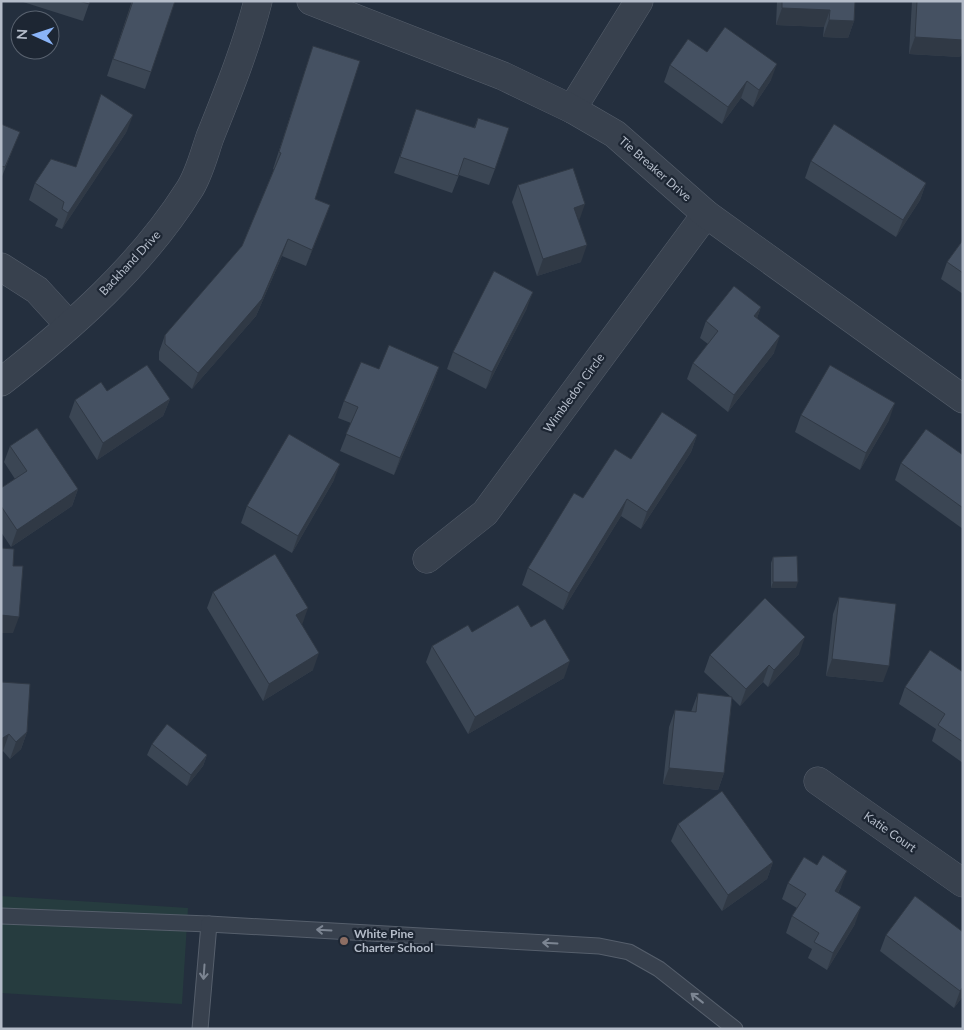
<svg xmlns="http://www.w3.org/2000/svg" width="964" height="1030" viewBox="0 0 964 1030" font-family="Lato,sans-serif">
<style>
.green{fill:#263c3f}
.lines{fill:none;stroke-linecap:round;stroke-linejoin:round}
.service-casing{stroke:#565f6c;stroke-width:17}
.minor-casing{stroke:#565f6c;stroke-width:29}
.tertiary-casing{stroke:#565f6c;stroke-width:29}
.service{stroke:#38414e;stroke-width:15}
.minor{stroke:#38414e;stroke-width:28}
.tertiary{stroke:#38414e;stroke-width:28}
.wall{fill:#3b4654}
.shaded-wall{fill:#303945}
.building{fill:#455162;stroke:#303945}
.oneway{stroke:#7c8592}
.education-dot{fill:#8d6e63;stroke:#1d2633;stroke-width:2}
.labels{text-anchor:middle;stroke-width:4.5;stroke-linejoin:round;paint-order:stroke}
.street-label{font-size:12px;fill:#b4bcc9;stroke:#1d2633}
.poi-label{font-size:12px;font-weight:bold;fill:#b4bcc9;stroke:#1d2633;text-anchor:start}
</style>
<rect width="100%" height="100%" fill="#242f3e"/>
<!-- green -->
<polygon class="green" points="1,896 188,908 182,1004 1,993"/>
<g class="lines">
<!-- service casing -->
<g class="service-casing">
<g id="service">
<polyline points="1,916 209,924"/>
<polyline points="200,1029 209,924 599,946 629,952 659,969 735,1029"/>
</g>
</g>
<!-- minor casing -->
<g class="minor-casing">
<g id="minor">
<polyline points="572,109 639,1"/>
<polyline points="1,267 37,290 69,325"/>
<path d="M 1,382 C 72,327 141,266 189,190 C 199,175 204,154 210,137 C 228,92 246,48 258,1"/>
<polyline points="427,559 485,513 706,214"/>
<polyline points="818,781 963,883"/>
</g>
</g>
<!-- tertiary casing -->
<g class="tertiary-casing">
<polyline id="tertiary" points="311,1 503,76 572,109 615,134 706,214 963,399"/>
</g>
<!-- service -->
<use href="#service" class="service"/>
<!-- minor -->
<use href="#minor" class="minor"/>
<!-- tertiary -->
<use href="#tertiary" class="tertiary"/>
</g>
<!-- wall -->
<g class="wall">
<polygon points="20,1 90,1 83,21"/>
<polygon points="132,1 151,72 145,89 107,76"/>
<polygon points="777,1 855,1 854,21 848,38 823,37 824,27 776,25"/>
<polygon points="912,1 963,1 963,49 960,57 909,54"/>
<polygon points="313,46 315,199 330,205 306,266 282,256 256,316 192,389 159,360 159,352 165,335 242,246 274,169 273,169"/>
<polygon points="707,52 771,80 753,107 741,98 722,124 664,82 670,65"/>
<polygon points="416,109 474,128 478,118 495,169 489,185 459,175 452,193 394,173"/>
<polygon points="1,124 14,146 1,179"/>
<polygon points="127,131 62,229 55,226 58,219 29,200 35,183 76,167"/>
<polygon points="811,161 926,183 920,200 896,237 805,178"/>
<polygon points="518,185 579,221 581,262 537,276 512,202"/>
<polygon points="963,240 963,294 941,279 947,262"/>
<polygon points="761,307 757,318 774,353 728,412 687,379 693,363 708,344 700,338 706,321"/>
<polygon points="527,308 486,389 447,369 453,352"/>
<polygon points="439,367 433,384 394,475 340,451 351,423 338,418 344,401 379,369"/>
<polygon points="107,391 170,399 163,416 97,460 69,417 75,400"/>
<polygon points="801,415 889,420 860,470 795,432"/>
<polygon points="697,435 691,452 641,529 621,516 563,610 522,585 528,568 583,498 631,459"/>
<polygon points="10,446 78,489 72,506 11,547 1,532 1,488 15,479 4,462"/>
<polygon points="963,455 963,529 895,480 901,463"/>
<polygon points="334,480 292,553 241,523 247,506"/>
<polygon points="773,557 796,588 771,588 771,563"/>
<polygon points="213,592 302,625 313,670 263,701 207,608"/>
<polygon points="839,597 883,682 826,676 833,614"/>
<polygon points="531,627 564,678 468,734 426,662 432,646 472,632"/>
<polygon points="799,654 768,687 763,682 740,706 732,698 724,773 718,790 663,784 669,727 675,710 691,712 698,693 731,697 704,672 710,655"/>
<polygon points="963,672 963,763 932,741 936,729 899,704 905,687"/>
<polygon points="1,682 27,732 21,749 10,759 3,751 1,752"/>
<polygon points="152,744 207,755 203,766 187,786 147,755"/>
<polygon points="678,824 773,862 767,879 722,911 671,841"/>
<polygon points="788,883 841,887 838,893 855,924 827,970 808,958 812,949 786,933 792,916 797,908 782,899"/>
<polygon points="963,932 963,996 954,1008 880,951 886,935"/>
</g>
<!-- shaded-wall -->
<g class="shaded-wall">
<polygon points="782,8 830,10 824,27 776,25"/>
<polygon points="829,20 854,21 848,38 823,37"/>
<polygon points="915,37 963,40 963,49 960,57 909,54"/>
<polygon points="777,64 771,80 753,107 759,90"/>
<polygon points="747,81 741,98 722,124 728,107"/>
<polygon points="133,115 127,131 62,229 68,213"/>
<polygon points="926,183 920,200 896,237 903,220"/>
<polygon points="585,204 579,221 574,208"/>
<polygon points="330,205 324,222 306,266 312,250"/>
<polygon points="288,239 282,256 256,316 192,389 198,373"/>
<polygon points="587,245 581,262 537,276 543,259"/>
<polygon points="533,292 527,308 486,389 492,372"/>
<polygon points="761,307 755,324 754,316"/>
<polygon points="780,336 774,353 728,412 734,395"/>
<polygon points="439,367 433,384 394,475 400,458"/>
<polygon points="170,399 163,416 97,460 103,443"/>
<polygon points="895,403 889,420 860,470 866,453"/>
<polygon points="697,435 691,452 641,529 647,512"/>
<polygon points="340,464 334,480 292,553 298,536"/>
<polygon points="78,489 72,506 11,547 17,530"/>
<polygon points="627,499 621,516 563,610 569,593"/>
<polygon points="773,582 798,582 796,588 771,588"/>
<polygon points="308,608 302,625 296,615"/>
<polygon points="1,615 19,617 13,633 1,633"/>
<polygon points="805,637 799,654 768,687 774,670"/>
<polygon points="319,653 313,670 263,701 269,684"/>
<polygon points="832,659 889,666 883,682 826,676"/>
<polygon points="570,661 564,678 468,734 475,717"/>
<polygon points="769,665 763,682 740,706 746,689"/>
<polygon points="27,732 21,749 10,759 16,742"/>
<polygon points="9,734 3,751 1,752 1,739"/>
<polygon points="207,755 203,766 187,786 191,775"/>
<polygon points="669,768 724,773 718,790 663,784"/>
<polygon points="773,862 767,879 722,911 728,895"/>
<polygon points="847,871 841,887 829,908 835,891"/>
<polygon points="861,907 855,924 827,970 833,953"/>
<polygon points="963,987 963,996 954,1008 960,991"/>
</g>
<!-- building -->
<g class="building">
<polygon points="79,1 90,1 89,4"/>
<polygon points="133,1 175,1 151,72 113,59"/>
<polygon points="782,1 855,1 854,21 829,20 830,10 782,8"/>
<polygon points="917,1 963,1 963,40 915,37"/>
<polygon points="725,27 777,64 759,90 747,81 728,107 670,65 688,39 707,52"/>
<polygon points="313,46 360,61 315,199 330,205 312,250 288,239 262,299 198,373 165,344 165,335 242,246 281,153 279,152"/>
<polygon points="101,94 133,115 68,213 62,209 64,202 35,183 51,159 76,167"/>
<polygon points="416,109 475,128 478,118 509,128 495,169 464,158 458,176 400,157"/>
<polygon points="1,124 20,132 5,167 1,166"/>
<polygon points="834,124 926,183 903,220 811,161"/>
<polygon points="573,168 585,204 574,208 587,245 543,259 518,185"/>
<polygon points="963,240 963,273 947,262"/>
<polygon points="494,271 533,292 492,372 453,352"/>
<polygon points="734,286 761,307 754,316 780,336 734,395 693,363 718,331 706,321"/>
<polygon points="389,345 439,367 400,458 346,434 358,407 344,401 361,362 379,369"/>
<polygon points="147,365 170,399 103,443 75,400 101,382 107,391"/>
<polygon points="830,365 895,403 866,453 801,415"/>
<polygon points="662,412 697,435 647,512 627,499 569,593 528,568 574,493 583,498 615,449 631,459"/>
<polygon points="37,428 78,489 17,530 1,506 1,488 27,471 10,446"/>
<polygon points="926,429 963,455 963,508 901,463"/>
<polygon points="289,434 340,464 298,536 247,506"/>
<polygon points="1,548 14,549 13,566 23,566 19,617 1,615"/>
<polygon points="275,554 308,608 296,615 319,653 269,684 213,592"/>
<polygon points="797,556 798,582 773,582 773,557"/>
<polygon points="839,597 896,604 889,666 832,659"/>
<polygon points="765,598 805,637 774,670 769,665 746,689 710,655"/>
<polygon points="518,605 531,627 545,619 570,661 475,717 432,646 468,625 472,632"/>
<polygon points="930,650 963,672 963,742 938,725 945,714 905,687"/>
<polygon points="1,682 30,684 27,732 16,742 9,734 1,739"/>
<polygon points="698,693 732,697 724,773 669,768 675,710 696,712"/>
<polygon points="167,724 207,755 191,775 152,744"/>
<polygon points="722,791 773,862 728,895 678,824"/>
<polygon points="823,855 847,871 835,891 861,907 833,953 814,942 819,933 792,916 806,894 788,883 804,857 817,865"/>
<polygon points="915,896 963,932 963,987 960,991 886,935"/>
</g>
<!-- one-way arrows -->
<defs><path id="oneway-shaft" d="M-6 0H5M1.5-3L5.5 0L1.5 3" fill="none" stroke-width="1.6" stroke-linecap="round" stroke-linejoin="round" transform="scale(1.25)"/></defs>
<g class="oneway">
<use href="#oneway-shaft" transform="translate(324 930) rotate(-177)"/>
<use href="#oneway-shaft" transform="translate(550 943) rotate(-177)"/>
<use href="#oneway-shaft" transform="translate(204 972) rotate(94)"/>
<use href="#oneway-shaft" transform="translate(697 998) rotate(-142)"/>
</g>
<!-- markers -->
<circle class="education-dot" cx="344" cy="941" r="5"/>
<g class="labels">
<!-- street labels -->
<g class="street-label">
<text transform="translate(655 169) rotate(41)" y="4">Tie Breaker Drive</text>
<text transform="translate(130 263) rotate(-47)" y="4">Backhand Drive</text>
<text transform="translate(574 393) rotate(-54)" y="4">Wimbledon Circle</text>
<text transform="translate(890 832) rotate(35)" y="4">Katie Court</text>
</g>
<!-- poi labels -->
<g class="poi-label">
<text x="354" y="938">White Pine<tspan x="354" dy="14">Charter School</tspan></text>
</g>
</g>
<!-- border -->
<rect width="964" height="1030" fill="none" stroke="#b4bcc9" stroke-width="5"/>
<!-- north arrow -->
<g transform="translate(35 35) rotate(273)"><circle r="24" fill="#1d2633" stroke="#59626f"/>
<path d="M0-4L9 19L0 12L-9 19Z" fill="#8ab4f8"/>
<text y="-8" font-size="14" font-weight="bold" text-anchor="middle" fill="#b4bcc9">N</text>
</g>
</svg>
